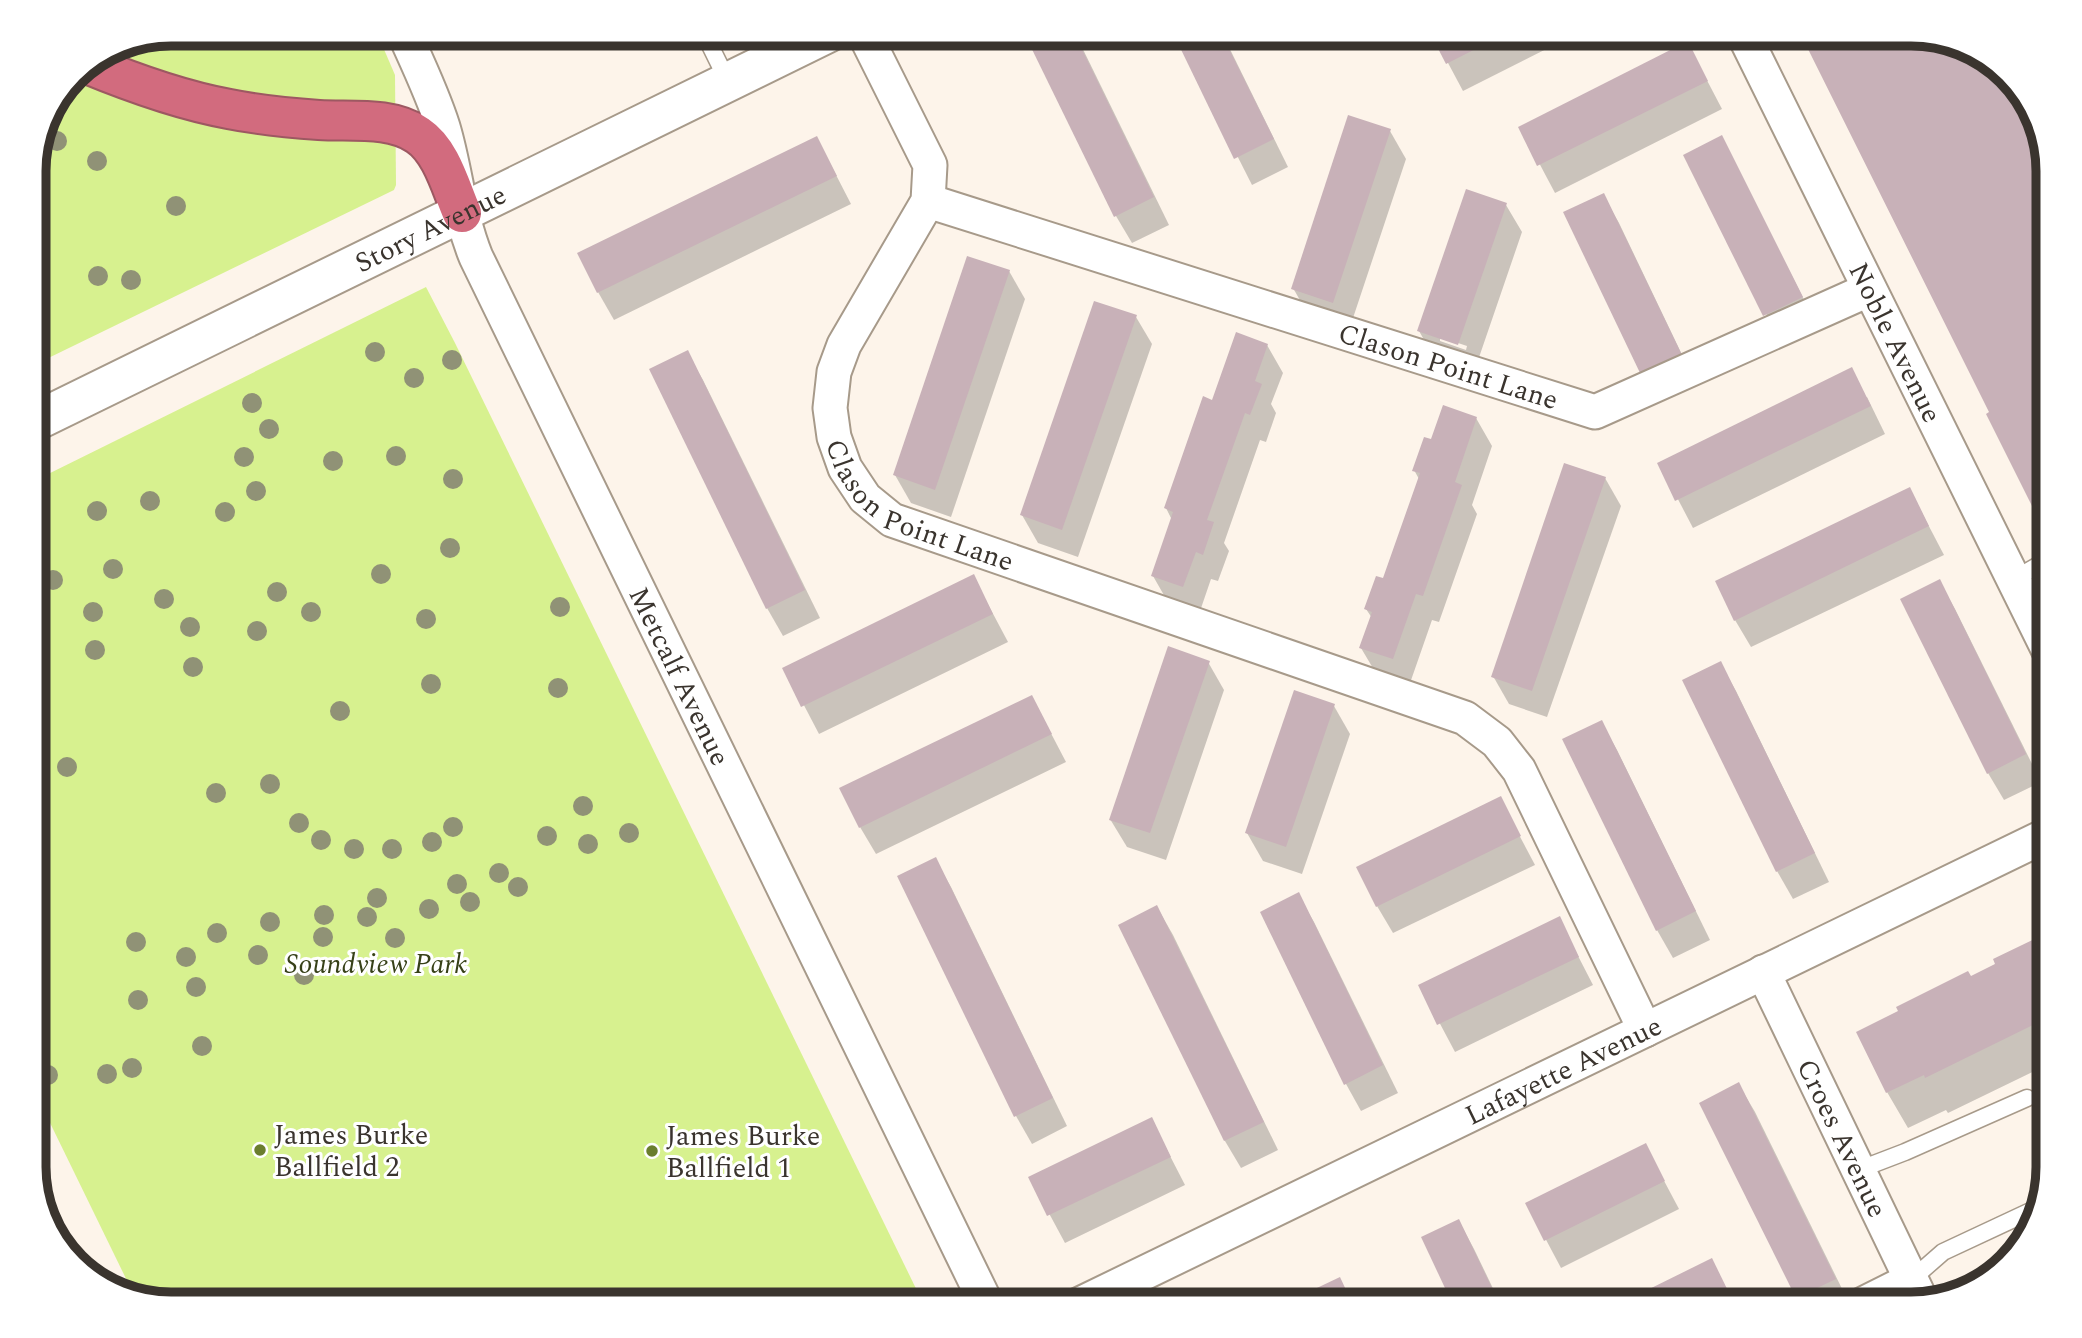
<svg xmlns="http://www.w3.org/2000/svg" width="2082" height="1338" viewBox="0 0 2082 1338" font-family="Spectral,serif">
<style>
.green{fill:#d7f18f}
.shadow{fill:#0003;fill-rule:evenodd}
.building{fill:#c8b1b8}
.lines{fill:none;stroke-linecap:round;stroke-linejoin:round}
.lane-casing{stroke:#a79a8a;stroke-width:19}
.street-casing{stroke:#a79a8a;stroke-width:37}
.secondary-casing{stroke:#a79a8a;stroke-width:42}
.highway-casing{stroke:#9d5862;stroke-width:42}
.lane{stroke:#fff;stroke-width:16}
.street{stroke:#fff;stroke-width:33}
.secondary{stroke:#fff;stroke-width:38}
.highway{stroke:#d26b7e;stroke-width:38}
.tree{fill:#909276}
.poi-dot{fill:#6a7e2e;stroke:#fff;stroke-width:2.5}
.labels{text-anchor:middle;stroke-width:6;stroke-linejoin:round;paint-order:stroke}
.street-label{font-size:28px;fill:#3a342e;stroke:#fff}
.park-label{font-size:28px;font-style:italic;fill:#374118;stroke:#fff}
.poi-label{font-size:28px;fill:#3a342e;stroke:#fff;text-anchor:start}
.rim{fill:none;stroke:#3a342e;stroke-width:9}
</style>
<rect width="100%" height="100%" fill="#fdf4ea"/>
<!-- green -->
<g class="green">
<polygon points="170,33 377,33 395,75 396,185 394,190 34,365 34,162 44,117 74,73 118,44"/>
<polygon points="426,287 455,343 924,1305 170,1305 133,1293 34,1090 34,481"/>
</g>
<!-- shadow -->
<g class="shadow">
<polygon points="1026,33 1075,33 1169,225 1132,243 1116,216"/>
<polygon points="1175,33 1222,33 1288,167 1252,185"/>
<polygon points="1432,33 1578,33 1463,91"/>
<polygon points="1688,44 1722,109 1555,193 1520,127"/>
<polygon points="1988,56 2006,76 2039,143 2041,142 2049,170 1991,413"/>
<polygon points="1390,131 1406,159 1349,330 1309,316 1293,288"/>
<polygon points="1721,137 1817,325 1781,343 1685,155"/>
<polygon points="817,138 851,204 614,320 598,292"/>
<polygon points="1603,195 1619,223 1696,384 1659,401"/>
<path d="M 1506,205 L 1522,232 L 1474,372 L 1435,359 L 1419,331 ZM 1440,337 L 1467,346 L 1466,350 L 1440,341 Z"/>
<polygon points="1009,271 1025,299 951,517 911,503 895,475"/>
<polygon points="1136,317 1152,344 1078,557 1038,543 1022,515"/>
<polygon points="1267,345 1283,373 1271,404 1276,413 1266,442 1260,440 1224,543 1229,551 1218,581 1211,579 1199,614 1169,604 1153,576 1172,520 1166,508 1214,402"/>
<polygon points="687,353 703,380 820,618 783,636 767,608 651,370"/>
<polygon points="1867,397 1885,434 1693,528 1659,463"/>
<polygon points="1476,418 1492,446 1472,505 1477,514 1439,622 1432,620 1409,686 1377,675 1361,648 1372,618 1366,609 1384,580 1419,479 1414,470 1432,442"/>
<polygon points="1605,478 1621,506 1547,717 1509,704 1493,676"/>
<polygon points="1910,490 1944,555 1751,647 1735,620"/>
<polygon points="973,576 1008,642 819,734 785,669"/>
<polygon points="1939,581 1955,609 2041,782 2004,800 1988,773"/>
<polygon points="1208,662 1224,690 1166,860 1127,847 1110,819"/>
<polygon points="1720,663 1736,691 1829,882 1793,899 1777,871"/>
<polygon points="1032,697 1066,762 876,854 860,827"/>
<polygon points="1334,706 1350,734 1302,874 1263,861 1247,833"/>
<polygon points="1601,722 1617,750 1710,940 1673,958 1657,930"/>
<polygon points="1500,799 1535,865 1393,933 1377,906"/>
<polygon points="935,859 951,887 1067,1126 1032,1144 1016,1116 899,876"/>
<polygon points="1298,895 1314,922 1398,1093 1361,1111 1346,1084"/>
<polygon points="1157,907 1173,935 1278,1150 1241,1168 1225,1141 1120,925"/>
<polygon points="1559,919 1593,985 1455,1052 1420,986"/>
<polygon points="2049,934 2049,1064 1948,1113 1946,1110 1908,1128 1887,1092 1971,978"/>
<polygon points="1739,1085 1755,1112 1850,1305 1801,1305 1797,1298 1701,1104"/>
<polygon points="1151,1119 1185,1185 1065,1243 1030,1178"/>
<polygon points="1645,1145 1679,1209 1561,1268 1527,1204"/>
<polygon points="1459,1221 1474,1249 1501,1305 1455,1305"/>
<polygon points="1711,1260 1735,1305 1621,1305"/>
</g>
<!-- building -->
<g class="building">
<polygon points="1024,33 1074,33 1154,197 1114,217"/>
<polygon points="1173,33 1221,33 1274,139 1234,159"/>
<polygon points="1430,33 1507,33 1446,64"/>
<polygon points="1800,33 1912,33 1988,56 2003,73 2037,142 2041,141 2049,170 2049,540 1986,414 1989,412"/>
<polygon points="1688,41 1708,81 1537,166 1518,127"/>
<polygon points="1348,115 1391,129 1333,303 1291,289"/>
<polygon points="1722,135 1803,297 1763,316 1683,155"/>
<polygon points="817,136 837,176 597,293 577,253"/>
<polygon points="1466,189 1507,203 1458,345 1417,331"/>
<polygon points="1604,193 1682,355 1641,375 1563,212"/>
<polygon points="967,256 1010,270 935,490 893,475"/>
<polygon points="1094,301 1137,315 1062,530 1020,515"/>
<polygon points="1236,332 1268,344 1255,381 1262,384 1250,415 1245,413 1207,520 1214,522 1203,555 1196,552 1183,587 1151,576 1173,512 1164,508 1203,396 1212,400"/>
<polygon points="688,350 805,590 766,609 649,369"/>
<polygon points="1852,367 1871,406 1675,501 1657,463"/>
<polygon points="1443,405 1477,417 1455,482 1462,485 1423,596 1416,594 1393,659 1359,648 1372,612 1364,609 1376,576 1383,578 1420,473 1412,471 1424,437 1431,439"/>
<polygon points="1564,463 1606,477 1532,691 1491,677"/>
<polygon points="1910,487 1929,526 1734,621 1715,581"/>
<polygon points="974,574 993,614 801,707 782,668"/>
<polygon points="1940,579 2026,754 1987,774 1900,599"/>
<polygon points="1168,646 1210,661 1150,833 1109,820"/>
<polygon points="1721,661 1815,853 1776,872 1682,680"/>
<polygon points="1294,690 1335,704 1286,847 1245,833"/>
<polygon points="1032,695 1052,734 859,828 839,788"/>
<polygon points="1602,720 1696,911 1656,931 1562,739"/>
<polygon points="1501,796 1521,836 1376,907 1356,867"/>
<polygon points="936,857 1053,1098 1014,1117 897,876"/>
<polygon points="1299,892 1383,1065 1344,1085 1260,912"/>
<polygon points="1157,905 1264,1122 1224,1141 1118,925"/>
<polygon points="1560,916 1579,957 1437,1025 1418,985"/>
<polygon points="2049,932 2049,1017 1925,1078 1924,1075 1886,1093 1856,1032 1898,1011 1896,1007 1968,971 1971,976 1995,964 1993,959"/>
<polygon points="1739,1082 1836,1279 1796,1298 1699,1103"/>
<polygon points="1152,1117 1171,1157 1047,1216 1028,1177"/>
<polygon points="1646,1143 1665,1181 1544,1241 1525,1203"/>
<polygon points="1459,1219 1500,1305 1453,1305 1421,1237"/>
<polygon points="1712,1258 1731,1297 1717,1305 1617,1305"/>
<polygon points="1340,1277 1353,1305 1304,1305 1300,1296"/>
</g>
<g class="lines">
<!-- lane casing -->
<g class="lane-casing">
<g id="lane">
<polyline points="704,33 728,82"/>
<polyline points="2013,580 2049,559"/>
<polyline points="1858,1170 1905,1152 2027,1098"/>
<polyline points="1911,1280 1943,1252 2037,1208"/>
</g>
</g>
<!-- street casing -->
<g class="street-casing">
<g id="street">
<path id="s1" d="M 404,33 C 418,64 433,95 443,127 C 456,170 459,216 476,257 L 987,1305"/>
<path id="s2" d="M 864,33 L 930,165 L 928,201 L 844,345 L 834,372 L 830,408 L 834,437 L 845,468 L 865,498 L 892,520 L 1465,718 L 1497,742 L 1519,770 L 1645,1030"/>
<path id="s3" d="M 1743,33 L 2049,651"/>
<path id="s4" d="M 928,201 L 1595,412 L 1868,290"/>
<path id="s5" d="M 1763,972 L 1922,1302"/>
<path id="s6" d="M 1078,1305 L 2049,834"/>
<polyline points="1861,1305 1911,1280"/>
</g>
</g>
<!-- secondary casing -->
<g class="secondary-casing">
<g id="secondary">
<path id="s7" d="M 34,422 L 828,33"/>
</g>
</g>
<!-- highway casing -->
<g class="highway-casing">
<path id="highway" d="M 87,64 C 133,83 180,100 229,109 C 259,115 289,118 319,120 C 350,122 391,116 418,135 C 442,151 451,188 462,213"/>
</g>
<!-- lane -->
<use href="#lane" class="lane"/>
<!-- street -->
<use href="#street" class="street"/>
<!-- secondary -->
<use href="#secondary" class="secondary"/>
<!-- highway -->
<use href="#highway" class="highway"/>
</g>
<!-- trees -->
<g class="tree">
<circle cx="57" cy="141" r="10"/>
<circle cx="97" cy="161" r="10"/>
<circle cx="176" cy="206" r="10"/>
<circle cx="98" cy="276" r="10"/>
<circle cx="131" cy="280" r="10"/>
<circle cx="375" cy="352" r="10"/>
<circle cx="452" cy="360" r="10"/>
<circle cx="414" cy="378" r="10"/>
<circle cx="252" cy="403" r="10"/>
<circle cx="269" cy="429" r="10"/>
<circle cx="396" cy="456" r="10"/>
<circle cx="244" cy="457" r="10"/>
<circle cx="333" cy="461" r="10"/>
<circle cx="453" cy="479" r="10"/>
<circle cx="256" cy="491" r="10"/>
<circle cx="150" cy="501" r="10"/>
<circle cx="97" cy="511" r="10"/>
<circle cx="225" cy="512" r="10"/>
<circle cx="450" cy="548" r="10"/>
<circle cx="113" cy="569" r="10"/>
<circle cx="381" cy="574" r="10"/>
<circle cx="53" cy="580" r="10"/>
<circle cx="277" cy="592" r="10"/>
<circle cx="164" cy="599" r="10"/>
<circle cx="560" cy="607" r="10"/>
<circle cx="93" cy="612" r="10"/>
<circle cx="311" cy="612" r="10"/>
<circle cx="426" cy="619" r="10"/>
<circle cx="190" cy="627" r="10"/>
<circle cx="257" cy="631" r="10"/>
<circle cx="95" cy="650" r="10"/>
<circle cx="193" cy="667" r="10"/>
<circle cx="431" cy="684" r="10"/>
<circle cx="558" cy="688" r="10"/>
<circle cx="340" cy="711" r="10"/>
<circle cx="67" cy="767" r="10"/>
<circle cx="270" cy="784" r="10"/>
<circle cx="216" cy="793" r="10"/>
<circle cx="583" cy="806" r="10"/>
<circle cx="299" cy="823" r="10"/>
<circle cx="453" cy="827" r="10"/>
<circle cx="629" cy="833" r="10"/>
<circle cx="547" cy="836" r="10"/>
<circle cx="321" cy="840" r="10"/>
<circle cx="432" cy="842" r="10"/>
<circle cx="588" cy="844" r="10"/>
<circle cx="354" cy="849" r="10"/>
<circle cx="392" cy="849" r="10"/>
<circle cx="499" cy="873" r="10"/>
<circle cx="457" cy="884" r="10"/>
<circle cx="518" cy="887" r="10"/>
<circle cx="377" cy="898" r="10"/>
<circle cx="470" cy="902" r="10"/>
<circle cx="429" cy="909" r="10"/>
<circle cx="324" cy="915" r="10"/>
<circle cx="367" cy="917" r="10"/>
<circle cx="270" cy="922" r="10"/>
<circle cx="217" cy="933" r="10"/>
<circle cx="323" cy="937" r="10"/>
<circle cx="395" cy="938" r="10"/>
<circle cx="136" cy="942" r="10"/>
<circle cx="258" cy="955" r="10"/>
<circle cx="186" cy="957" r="10"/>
<circle cx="304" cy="975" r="10"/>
<circle cx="196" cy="987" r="10"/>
<circle cx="138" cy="1000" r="10"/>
<circle cx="202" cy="1046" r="10"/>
<circle cx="132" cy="1068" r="10"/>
<circle cx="107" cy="1074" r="10"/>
<circle cx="48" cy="1075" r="10"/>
</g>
<!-- markers -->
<g class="poi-dot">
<circle cx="260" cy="1150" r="7"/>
<circle cx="652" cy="1151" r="7"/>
</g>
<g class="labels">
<!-- street labels -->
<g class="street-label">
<text dy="10" stroke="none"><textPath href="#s7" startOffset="441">Story Avenue</textPath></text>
<text dy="10" stroke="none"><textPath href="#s3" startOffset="345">Noble Avenue</textPath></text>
<text dy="10" stroke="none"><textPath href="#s4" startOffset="546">Clason Point Lane</textPath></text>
<text dy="10" stroke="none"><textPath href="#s2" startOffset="562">Clason Point Lane</textPath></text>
<text dy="10" stroke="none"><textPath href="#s1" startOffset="702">Metcalf Avenue</textPath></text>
<text dy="10" stroke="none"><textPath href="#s6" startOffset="539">Lafayette Avenue</textPath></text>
<text dy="10" stroke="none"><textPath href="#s5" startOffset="184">Croes Avenue</textPath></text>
</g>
<!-- park labels -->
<g class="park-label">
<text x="376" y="973">Soundview Park</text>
</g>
<!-- poi labels -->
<g class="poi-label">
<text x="274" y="1144">James Burke<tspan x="274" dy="32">Ballfield 2</tspan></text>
<text x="666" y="1145">James Burke<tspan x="666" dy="32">Ballfield 1</tspan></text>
</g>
</g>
<!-- crop -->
<path d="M0 0H2082V1338H0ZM171 46H1911A125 125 0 0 1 2036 171V1167A125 125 0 0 1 1911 1292H171A125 125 0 0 1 46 1167V171A125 125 0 0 1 171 46Z" fill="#fff" fill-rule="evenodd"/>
<path class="rim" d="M171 46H1911A125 125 0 0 1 2036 171V1167A125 125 0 0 1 1911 1292H171A125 125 0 0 1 46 1167V171A125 125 0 0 1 171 46Z"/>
</svg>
